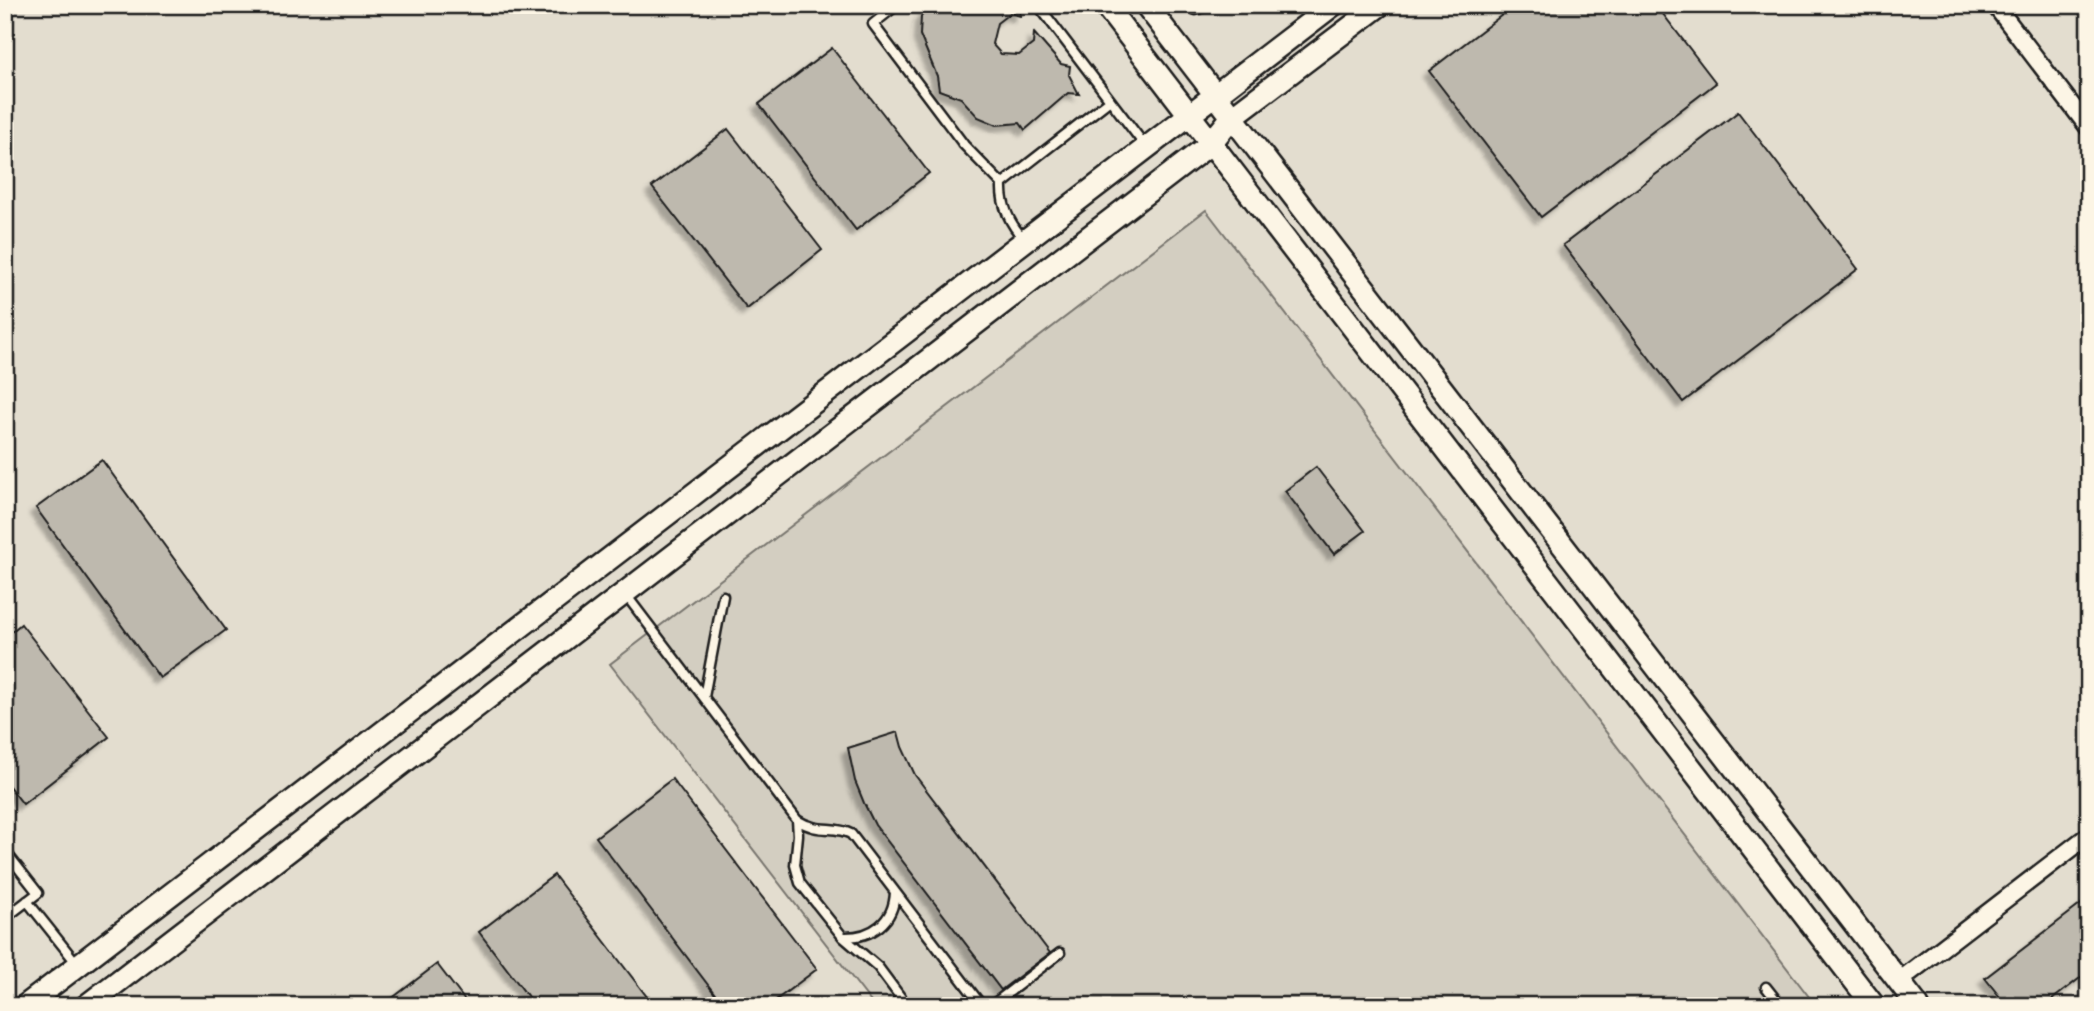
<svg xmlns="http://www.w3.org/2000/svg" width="2094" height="1011" viewBox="0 0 2094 1011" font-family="'Patrick Hand',sans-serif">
	<defs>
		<filter id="shadow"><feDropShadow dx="-6" dy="6" stdDeviation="2" flood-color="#0004"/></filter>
	</defs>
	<rect width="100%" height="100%" fill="#f3ecdd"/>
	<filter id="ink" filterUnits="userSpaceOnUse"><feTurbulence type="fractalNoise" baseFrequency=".0143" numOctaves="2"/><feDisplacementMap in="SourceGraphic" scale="14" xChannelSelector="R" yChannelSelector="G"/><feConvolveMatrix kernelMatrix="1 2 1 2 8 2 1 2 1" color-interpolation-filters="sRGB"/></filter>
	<g filter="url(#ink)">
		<path fill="#e3ddcf" d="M5,5H2089V1006H5Z"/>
		<path fill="#d3cec1" stroke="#78756e" stroke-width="2" d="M1206,210L1816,1006H874L610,664Z"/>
		<path fill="#beb9ae" stroke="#1c1c1c" stroke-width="2" filter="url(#shadow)" d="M928,5H1020V16L1010,13L997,23L992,44L1001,54L1019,55L1033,44L1034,33L1061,64L1070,66L1069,75L1079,94L1068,93L1025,130L1020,123L997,125L978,117L961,98L939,90L937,76L920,35L921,17Z
			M1515,5H1656L1716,83L1541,217L1429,71Z
			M832,48L929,173L856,230L759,104Z
			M1738,112L1858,269L1683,402L1563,245Z
			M728,129L822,250L747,309L652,187Z
			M102,460L226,630L160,678L36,508Z
			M1316,467L1365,531L1334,554L1285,491Z
			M21,624L109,737L23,804L5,781V637Z
			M898,732L902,747L915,775L1050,953L1001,990L875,825L864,803L855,781L848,748Z
			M672,779L817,969L768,1006H724L596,837Z
			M554,875L654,1006H535L479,932Z
			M2089,898V971L2044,1006H2007L1985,978Z
			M437,964L469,1006H382Z"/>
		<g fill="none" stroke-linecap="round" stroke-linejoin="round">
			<g stroke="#1c1c1c" stroke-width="13">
				<path id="lane" d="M897,5L873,24L964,145L1002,184C1001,205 1010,225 1025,240
					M1038,5L1146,147
					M1186,5L1196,10L1210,5
					M1158,16L1173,5
					M1002,184L1110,100
					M626,595L797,820C819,834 833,825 851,834L982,1006
					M704,697L723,596
					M797,820L798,835L795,865L800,883L843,937L878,967L907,1006
					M5,851L38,893L5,918
					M27,901L78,965
					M843,937C872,938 894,922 895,892
					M1766,987L1781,1006
					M991,1006L1060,953"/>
			</g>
			<g stroke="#1c1c1c" stroke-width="21">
				<path id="street" d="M1995,5L2089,128
					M1899,981L2089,835"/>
			</g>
			<g stroke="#1c1c1c" stroke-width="26">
				<path id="secondary" d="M1105,5L1874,1006
					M1146,5L1918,1006
					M25,1006L1333,5
					M86,1006L1210,144L1232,117L1380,5"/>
			</g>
			<use href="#lane" stroke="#fcf5e5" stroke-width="8"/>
			<use href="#street" stroke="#fcf5e5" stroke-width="16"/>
			<use href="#secondary" stroke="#fcf5e5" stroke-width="21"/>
		</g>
	</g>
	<rect width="2094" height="1011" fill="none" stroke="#fcf5e5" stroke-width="28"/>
	<rect x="14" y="14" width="2066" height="983" fill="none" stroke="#1c1c1c" stroke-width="2.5" filter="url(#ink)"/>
</svg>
